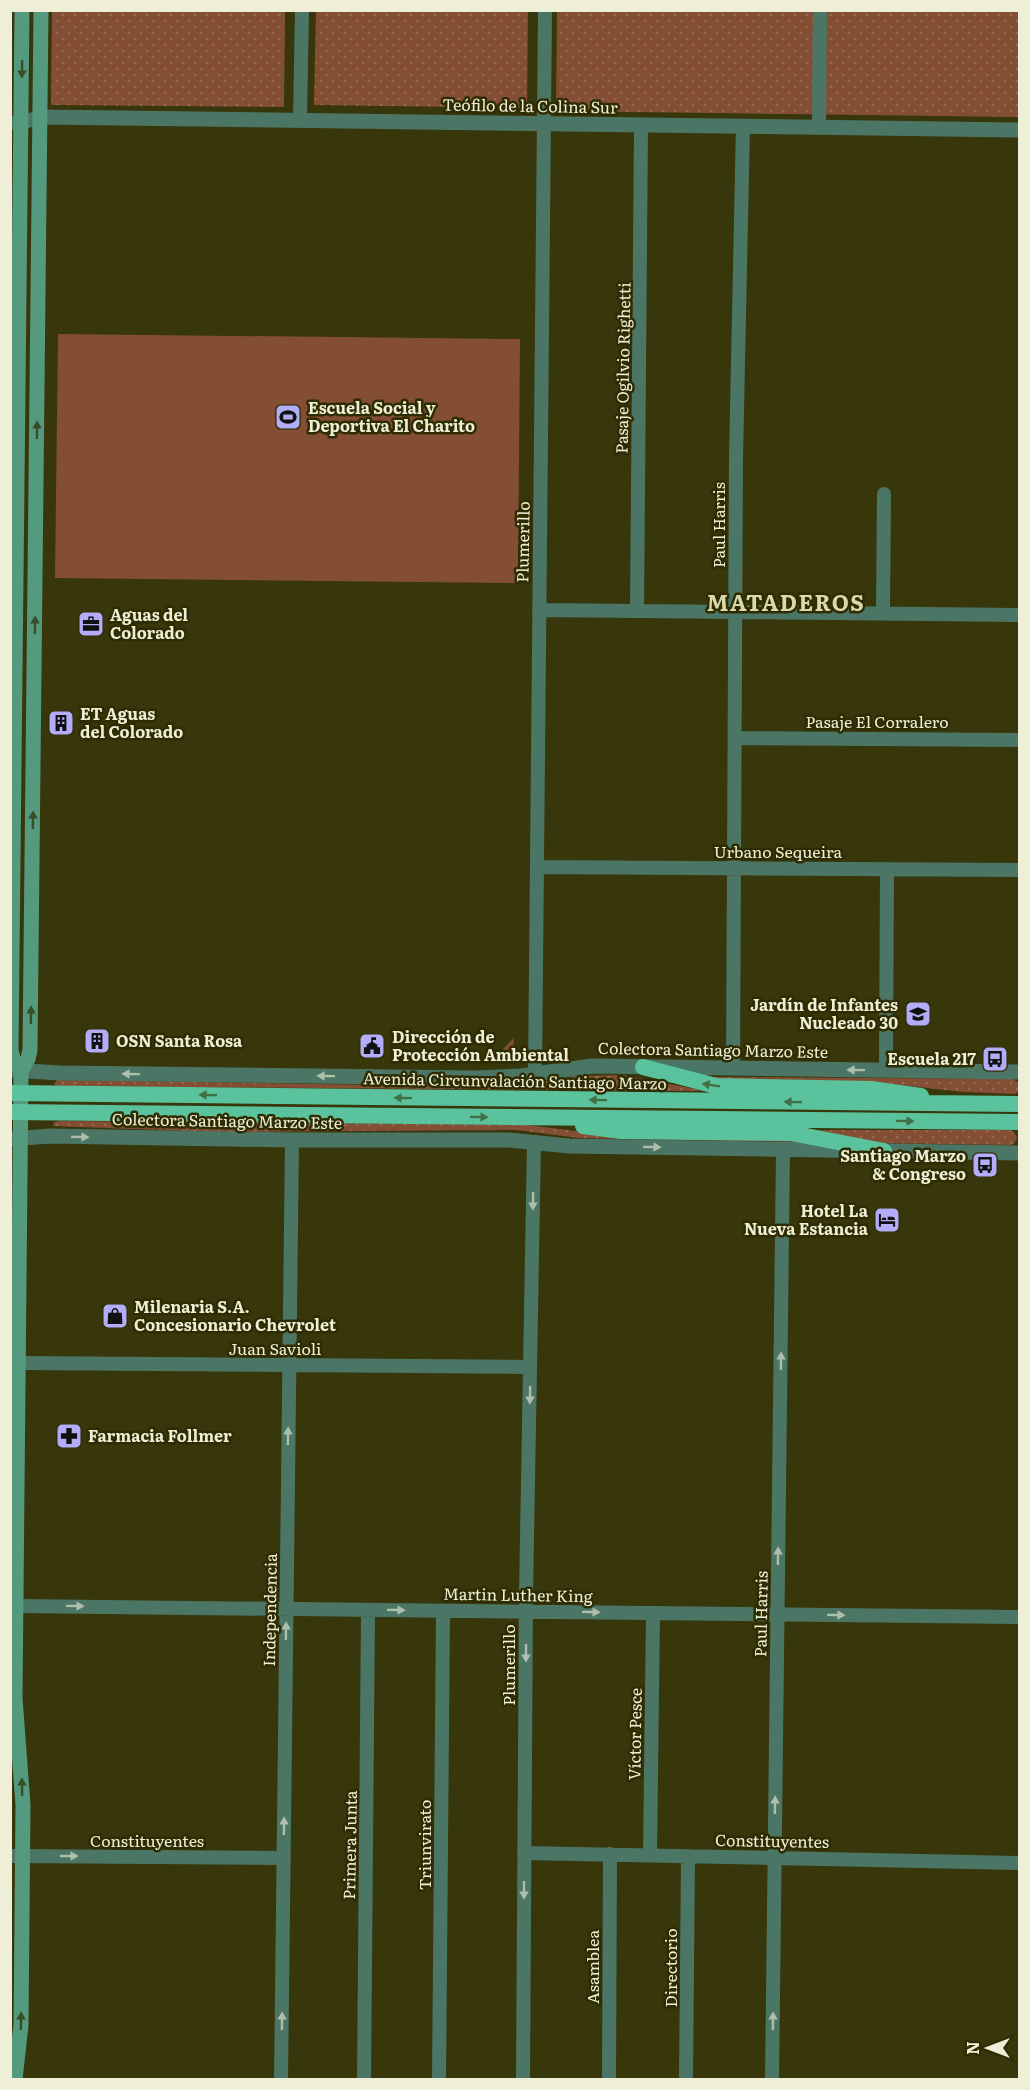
<svg xmlns="http://www.w3.org/2000/svg" width="1030" height="2090" viewBox="0 0 1030 2090" font-family="Literata,serif">
	<defs>
		<pattern id="grass-dots" width="8" height="8" patternUnits="userSpaceOnUse" patternTransform="scale(1.5)"><rect width="8" height="8" fill="#834e34"/><path d="M2 2h.1M6 6h.1" fill="none" stroke="#956851" stroke-width="1.8" stroke-linecap="round"/></pattern>
	</defs>
	<rect width="100%" height="100%" fill="#38360b"/>
	<path fill="url(#grass-dots)" d="M52,11H285L284,107L51,105Z
		M316,11H528L527,108L314,105Z
		M557,11H1019V117L556,111Z
		M623,1075L700,1090L698,1091L57,1086L54,1084L57,1080L505,1087L576,1076Z
		M709,1077L1013,1079L1019,1083L1020,1090L1015,1094L963,1092L882,1083L709,1080Z
		M60,1121L528,1125L599,1134L798,1139V1142L579,1138L517,1130L215,1132L53,1126L54,1122Z
		M819,1130H1010L1014,1132L1017,1138L1014,1144L1010,1145L875,1143Z"/>
	<path fill="#834e34" d="M58,334L520,339L518,583L55,578Z
		M514,1038L513,1051L502,1061H499V1050H502Z"/>
	<g fill="none" stroke-linecap="round" stroke-linejoin="round">
		<path stroke="#4b7665" stroke-width="14" d="M300,120L302,10
			M10,123H21L40,117
			M819,128L820,10
			M539,610L1020,615
			M637,611L641,125
			M883,613L884,494
			M735,738L1020,740
			M537,867L1020,870
			M733,1068L736,457L743,126
			M886,1070L887,869
			M535,1074L545,10
			M19,1363L530,1367
			M16,1606L1020,1617
			M524,1853L1020,1863
			M650,1855L653,1613
			M10,1856L284,1858
			M281,2080L292,1140
			M364,2080L368,1610
			M439,2080L443,1611
			M523,2080L526,1595L534,1142
			M609,2080L610,1854
			M686,2080L688,1856
			M772,2080L783,1150"/>
		<path stroke="#4b7665" stroke-width="15" d="M40,117L1020,130
			M10,1070L61,1073L477,1078L521,1076L592,1066L1020,1072
			M10,1139L50,1136L292,1140H509L569,1146L1020,1153"/>
		<path stroke="#549a7f" stroke-width="15" d="M21,1071L13,1059L11,1050L22,10
			M15,2080L21,2025L23,1805L15,1698L21,1071L28,1059L30,1050L41,10"/>
		<path stroke="#5ac29c" stroke-width="16" d="M643,1067L716,1086L871,1089L921,1096
			M10,1093L1020,1104
			M10,1112L1020,1122
			M583,1126L621,1131L791,1133L884,1151"/>
	</g>
	<defs><path id="oneway-solid" d="M-6-.8H1V-3.2L6.5 0L1 3.2V.8H-6Z" transform="scale(1.5)"/></defs>
	<g fill="#394d26">
		<use href="#oneway-solid" transform="translate(22 69) rotate(91)"/>
		<use href="#oneway-solid" transform="translate(37 430) rotate(-89)"/>
		<use href="#oneway-solid" transform="translate(35 625) rotate(-89)"/>
		<use href="#oneway-solid" transform="translate(33 820) rotate(-89)"/>
		<use href="#oneway-solid" transform="translate(31 1015) rotate(-89)"/>
		<use href="#oneway-solid" transform="translate(22 1787) rotate(-91)"/>
		<use href="#oneway-solid" transform="translate(21 2021) rotate(-89)"/>
	</g>
	<g fill="#adbfaa">
		<use href="#oneway-solid" transform="translate(856 1070) rotate(-179)"/>
		<use href="#oneway-solid" transform="translate(131 1074) rotate(-179)"/>
		<use href="#oneway-solid" transform="translate(326 1076) rotate(-179)"/>
		<use href="#oneway-solid" transform="translate(80 1137) rotate(1)"/>
		<use href="#oneway-solid" transform="translate(652 1147) rotate(1)"/>
		<use href="#oneway-solid" transform="translate(533 1201) rotate(91)"/>
		<use href="#oneway-solid" transform="translate(781 1361) rotate(-89)"/>
		<use href="#oneway-solid" transform="translate(530 1395) rotate(91)"/>
		<use href="#oneway-solid" transform="translate(288 1436) rotate(-89)"/>
		<use href="#oneway-solid" transform="translate(778 1556) rotate(-89)"/>
		<use href="#oneway-solid" transform="translate(75 1606) rotate(1)"/>
		<use href="#oneway-solid" transform="translate(396 1610) rotate(1)"/>
		<use href="#oneway-solid" transform="translate(591 1612) rotate(1)"/>
		<use href="#oneway-solid" transform="translate(836 1615) rotate(1)"/>
		<use href="#oneway-solid" transform="translate(286 1631) rotate(-89)"/>
		<use href="#oneway-solid" transform="translate(526 1653) rotate(90)"/>
		<use href="#oneway-solid" transform="translate(775 1805) rotate(-89)"/>
		<use href="#oneway-solid" transform="translate(284 1826) rotate(-89)"/>
		<use href="#oneway-solid" transform="translate(69 1856)"/>
		<use href="#oneway-solid" transform="translate(524 1890) rotate(90)"/>
		<use href="#oneway-solid" transform="translate(282 2021) rotate(-89)"/>
		<use href="#oneway-solid" transform="translate(773 2021) rotate(-89)"/>
	</g>
	<g fill="#427046">
		<use href="#oneway-solid" transform="translate(711 1085) rotate(-171)"/>
		<use href="#oneway-solid" transform="translate(208 1095) rotate(-179)"/>
		<use href="#oneway-solid" transform="translate(403 1098) rotate(-179)"/>
		<use href="#oneway-solid" transform="translate(598 1100) rotate(-179)"/>
		<use href="#oneway-solid" transform="translate(793 1102) rotate(-179)"/>
		<use href="#oneway-solid" transform="translate(479 1117) rotate(1)"/>
		<use href="#oneway-solid" transform="translate(905 1121) rotate(1)"/>
	</g>
	<defs>
		<g id="stadium-square" transform="scale(1.35)"><rect x="-9" y="-9" width="18" height="18" rx="4" fill="#b3adf9" stroke="#2e2c00"/><path d="M0-5a6.5 5 0 1 0 0 10a6.5 5 0 1 0 0-10ZM-3.5-1.8h7v3.6h-7Z" fill="#111"/></g>
		<g id="office-square" transform="scale(1.35)"><rect x="-9" y="-9" width="18" height="18" rx="4" fill="#b3adf9" stroke="#2e2c00"/><path d="M-6-3h4V-5.5h4V-3h4V5H-6ZM-1-4.5V-3h2v-1.5ZM-6 0V1H6V0Z" fill="#111"/></g>
		<g id="building-square" transform="scale(1.35)"><rect x="-9" y="-9" width="18" height="18" rx="4" fill="#b3adf9" stroke="#2e2c00"/><path d="M-4-6H4V6H1V3H-1V6H-4ZM-2.5-4.3h1.7v1.8h-1.7ZM.8-4.3h1.7v1.8H.8ZM-2.5-1h1.7V.8h-1.7ZM.8-1h1.7V.8H.8Z" fill="#111"/></g>
		<g id="school-square" transform="scale(1.35)"><rect x="-9" y="-9" width="18" height="18" rx="4" fill="#b3adf9" stroke="#2e2c00"/><path d="M0-5L7-2L0 1L-7-2ZM-4 1L0 2.5L4 1V4Q0 6-4 4Z" fill="#111"/></g>
		<g id="civic-square" transform="scale(1.35)"><rect x="-9" y="-9" width="18" height="18" rx="4" fill="#b3adf9" stroke="#2e2c00"/><path d="M-.6-6.5H3V-4.5H.6V-3L4-1V1h2V6H-6V1h2V-1L-.6-3ZM-1.2 2.5V6h2.4V2.5Z" fill="#111"/></g>
		<g id="bus-square" transform="scale(1.35)"><rect x="-9" y="-9" width="18" height="18" rx="4" fill="#b3adf9" stroke="#2e2c00"/><path d="M-5-6H5V4H4V6H2V4H-2V6H-4V4H-5ZM-3.5-4V0h7V-4ZM-3.5 1.2v1.5H-2V1.2ZM2 1.2v1.5H3.5V1.2Z" fill="#111"/></g>
		<g id="hotel-square" transform="scale(1.35)"><rect x="-9" y="-9" width="18" height="18" rx="4" fill="#b3adf9" stroke="#2e2c00"/><path d="M-6-4.5h1.5V1H6V5H4.5V3h-9V5H-6ZM-4 0a1.8 1.8 0 1 1 3.6 0ZM.5 0V-2.5h3Q6-2.5 6 0Z" fill="#111"/></g>
		<g id="shop-square" transform="scale(1.35)"><rect x="-9" y="-9" width="18" height="18" rx="4" fill="#b3adf9" stroke="#2e2c00"/><path d="M-5-2.5h2.3a2.7 3.5 0 0 1 5.4 0H5L5.5 6h-11ZM-1.5-2.5h3a1.5 2.3 0 0 0-3 0Z" fill="#111"/></g>
		<g id="pharmacy-square" transform="scale(1.35)"><rect x="-9" y="-9" width="18" height="18" rx="4" fill="#b3adf9" stroke="#2e2c00"/><path d="M-2-6h4v4h4v4h-4v4h-4v-4h-4v-4h4Z" fill="#111"/></g>
	</defs>
	<g fill-rule="evenodd">
		<use href="#stadium-square" x="288" y="417"/>
		<use href="#office-square" x="91" y="624"/>
		<use href="#building-square" x="61" y="723"/>
		<use href="#school-square" x="918" y="1014"/>
		<use href="#building-square" x="97" y="1041"/>
		<use href="#civic-square" x="372" y="1046"/>
		<use href="#bus-square" x="995" y="1059"/>
		<use href="#bus-square" x="985" y="1165"/>
		<use href="#hotel-square" x="887" y="1220"/>
		<use href="#shop-square" x="115" y="1316"/>
		<use href="#pharmacy-square" x="69" y="1436"/>
	</g>
	<g text-anchor="middle" stroke-width="5" stroke-linejoin="round" paint-order="stroke">
		<g font-size="16" fill="#efefd8" stroke="#2e2c00">
			<text transform="translate(530 106) rotate(1)" y="6">Teófilo de la Colina Sur</text>
			<text transform="translate(623 368) rotate(-89)" y="6">Pasaje Ogilvio Righetti</text>
			<text transform="translate(719 525) rotate(-90)" y="6">Paul Harris</text>
			<text transform="translate(523 542) rotate(-89)" y="6">Plumerillo</text>
			<text x="877" y="728">Pasaje El Corralero</text>
			<text x="778" y="858">Urbano Sequeira</text>
			<text transform="translate(713 1050) rotate(1)" y="6">Colectora Santiago Marzo Este</text>
			<text transform="translate(515 1081) rotate(1)" y="6">Avenida Circunvalación Santiago Marzo</text>
			<text transform="translate(227 1121) rotate(1)" y="6">Colectora Santiago Marzo Este</text>
			<text x="275" y="1355">Juan Savioli</text>
			<text transform="translate(518 1595) rotate(1)" y="6">Martin Luther King</text>
			<text transform="translate(270 1610) rotate(-89)" y="6">Independencia</text>
			<text transform="translate(761 1614) rotate(-89)" y="6">Paul Harris</text>
			<text transform="translate(509 1665) rotate(-90)" y="6">Plumerillo</text>
			<text transform="translate(635 1734) rotate(-89)" y="6">Víctor Pesce</text>
			<text x="147" y="1847">Constituyentes</text>
			<text transform="translate(772 1841) rotate(1)" y="6">Constituyentes</text>
			<text transform="translate(350 1845) rotate(-89)" y="6">Primera Junta</text>
			<text transform="translate(425 1845) rotate(-90)" y="6">Triunvirato</text>
			<text transform="translate(593 1967) rotate(-90)" y="6">Asamblea</text>
			<text transform="translate(671 1968) rotate(-90)" y="6">Directorio</text>
		</g>
		<g font-size="16" font-weight="bold" fill="#efefd8" stroke="#2e2c00" text-anchor="start">
			<text x="308" y="414">Escuela Social y<tspan x="308" dy="18">Deportiva El Charito</tspan></text>
			<text x="110" y="621">Aguas del<tspan x="110" dy="18">Colorado</tspan></text>
			<text x="80" y="720">ET Aguas<tspan x="80" dy="18">del Colorado</tspan></text>
			<text x="898" y="1011" text-anchor="end">Jardín de Infantes<tspan x="898" dy="18">Nucleado 30</tspan></text>
			<text x="392" y="1043">Dirección de<tspan x="392" dy="18">Protección Ambiental</tspan></text>
			<text x="116" y="1047">OSN Santa Rosa</text>
			<text x="976" y="1065" text-anchor="end">Escuela 217</text>
			<text x="966" y="1162" text-anchor="end">Santiago Marzo<tspan x="966" dy="18">&amp; Congreso</tspan></text>
			<text x="868" y="1217" text-anchor="end">Hotel La<tspan x="868" dy="18">Nueva Estancia</tspan></text>
			<text x="134" y="1313">Milenaria S.A.<tspan x="134" dy="18">Concesionario Chevrolet</tspan></text>
			<text x="88" y="1442">Farmacia Follmer</text>
		</g>
		<g font-size="22" font-weight="bold" letter-spacing="1.5" fill="#dad9ab" stroke="#2e2c00">
			<text x="786" y="611">MATADEROS</text>
		</g>
	</g>
	<rect width="1030" height="2090" fill="none" stroke="#efefd8" stroke-width="24"/>
	<g transform="translate(988 2048) rotate(270)" stroke="#2e2c00" stroke-width="4.5" paint-order="stroke">
	<path d="M0-4.5L10 22L0 15L-10 22Z" fill="#efefd8"/>
	<text y="-9" font-size="16" font-weight="bold" text-anchor="middle" fill="#efefd8">N</text>
	</g>
</svg>
